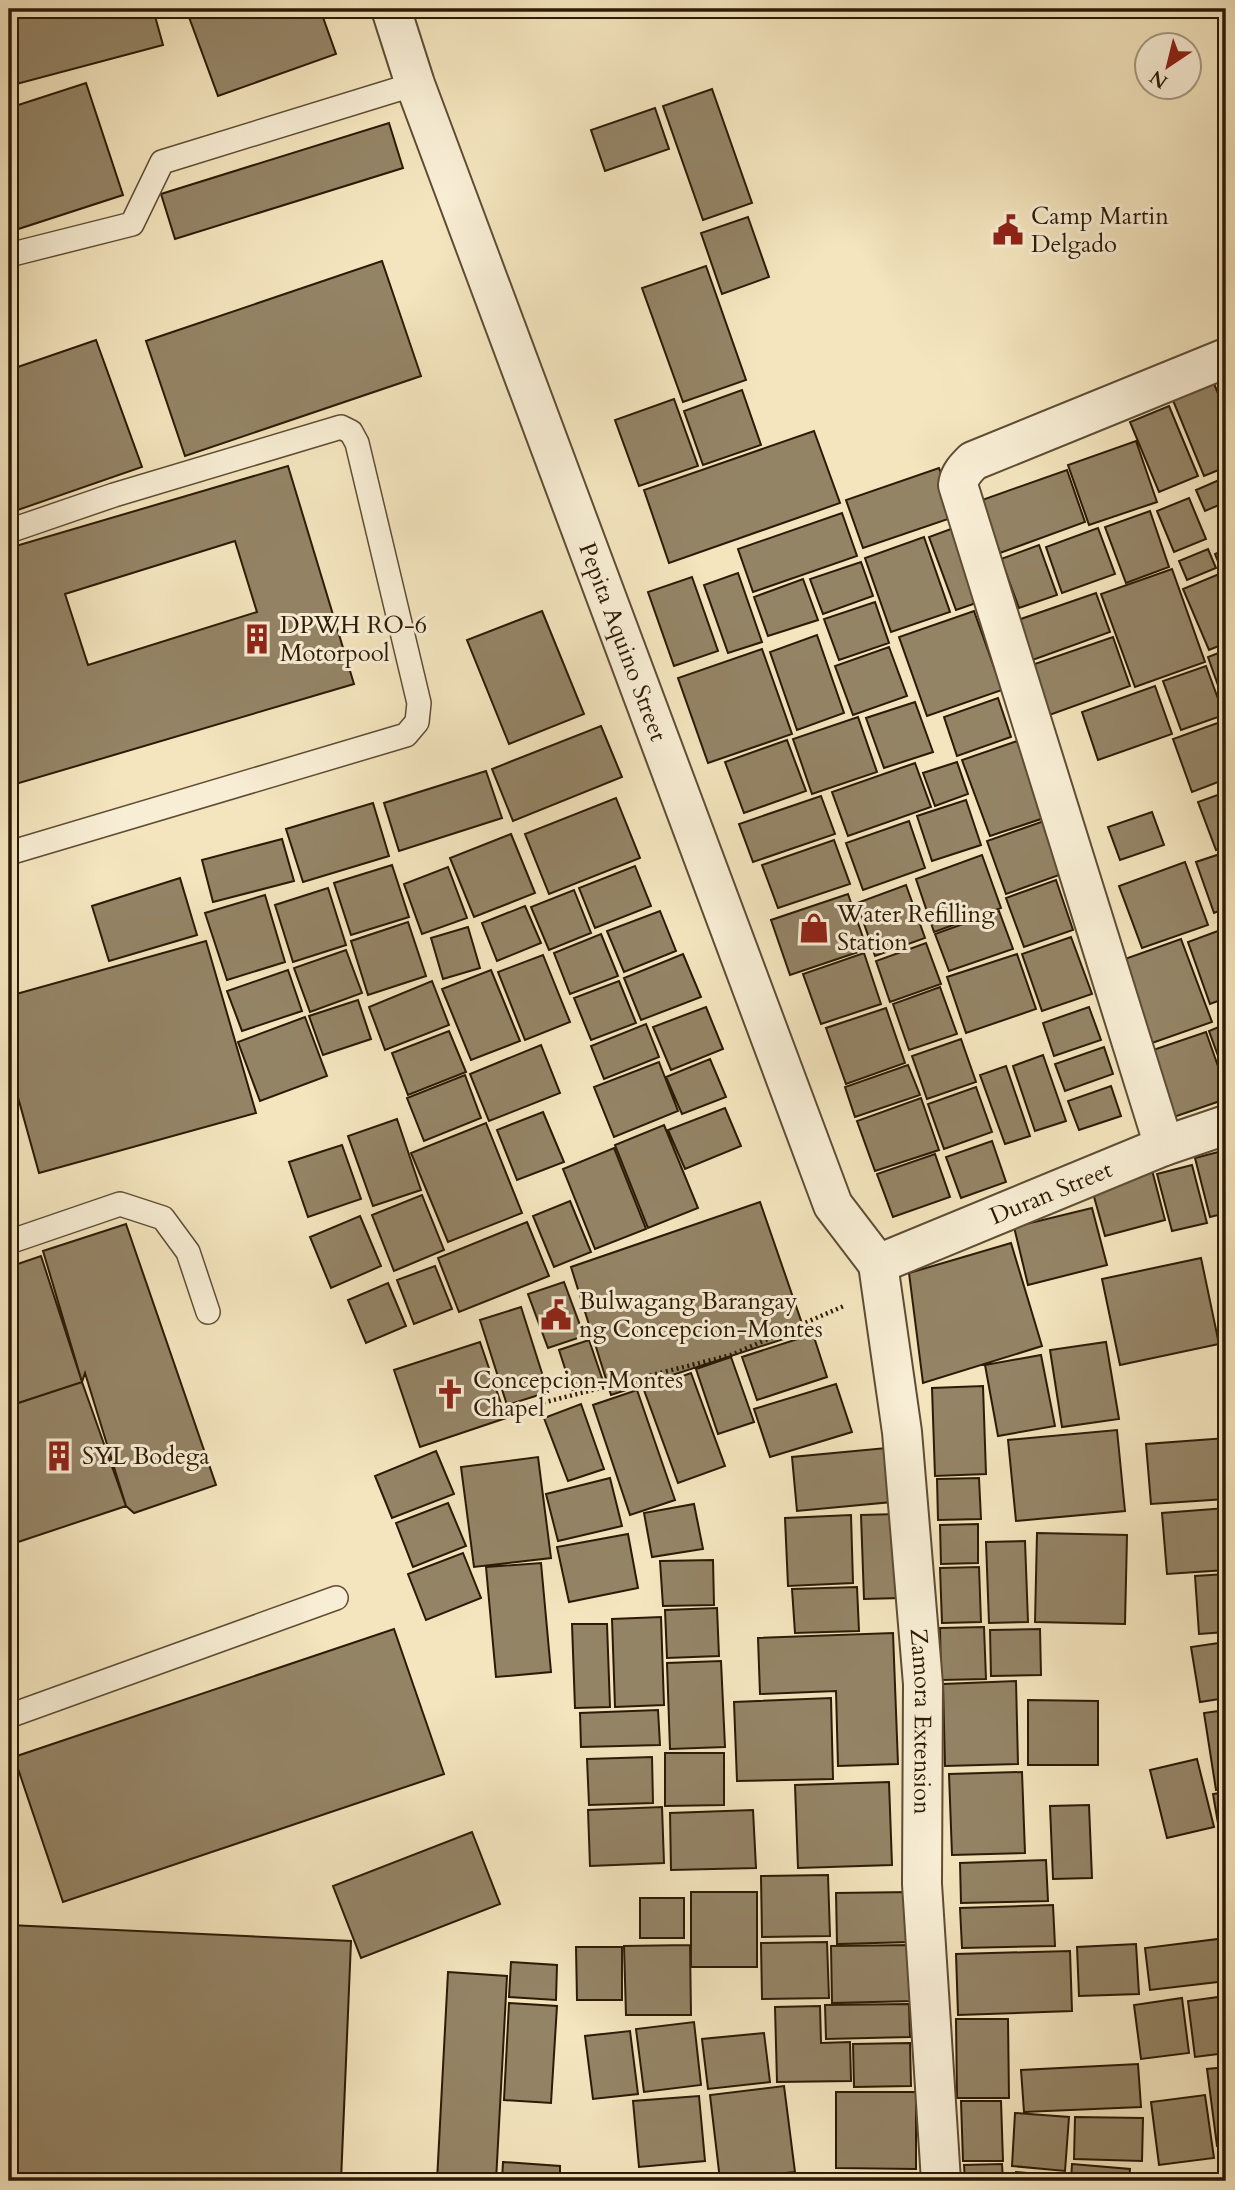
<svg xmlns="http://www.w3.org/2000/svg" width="1235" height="2190" viewBox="0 0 1235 2190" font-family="Cardo,serif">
	<rect width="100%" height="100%" fill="#f4e5be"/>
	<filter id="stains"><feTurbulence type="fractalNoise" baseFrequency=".00286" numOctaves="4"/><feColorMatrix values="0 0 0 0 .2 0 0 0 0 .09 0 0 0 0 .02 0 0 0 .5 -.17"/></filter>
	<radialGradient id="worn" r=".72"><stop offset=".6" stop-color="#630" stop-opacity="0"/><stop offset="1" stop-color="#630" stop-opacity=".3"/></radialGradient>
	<path fill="#948466" stroke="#2c1a06" stroke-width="2" fill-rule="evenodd" d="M33,9H153L163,45L9,86V15Z
		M186,9H320L336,54L218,96Z
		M86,83L123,195L9,232V108Z
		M712,89L752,203L703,220L663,106Z
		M655,108L669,149L605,171L591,130Z
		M389,123L403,168L175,239L161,194Z
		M748,217L769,277L722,294L701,233Z
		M382,261L421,376L185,456L146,341Z
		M706,266L746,380L683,402L642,288Z
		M96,340L142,467L9,513V370Z
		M1213,381L1226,413V467L1204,476L1172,398Z
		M742,390L761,445L703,465L684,411Z
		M674,399L698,466L639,486L615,420Z
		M1169,406L1198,476L1159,492L1130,422Z
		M814,431L840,503L669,563L644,490Z
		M1136,441L1157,502L1089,525L1068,465Z
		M288,466L354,684L9,786V548ZM235,541L257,612L88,665L65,594Z
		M939,468L957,516L863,548L846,500Z
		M1067,470L1085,522L1000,553L982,500Z
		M1226,477V502L1205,511L1196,490Z
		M1189,498L1206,539L1174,552L1157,511Z
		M1150,511L1169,567L1126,583L1105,527Z
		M842,513L857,556L753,592L738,549Z
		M959,526L985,600L956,610L929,537Z
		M1098,528L1115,574L1062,593L1046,547Z
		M924,537L950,612L891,632L865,558Z
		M1039,545L1057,595L1019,608L1001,559Z
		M1208,549L1216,568L1187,580L1179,561Z
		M1226,549V582L1215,554Z
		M861,562L873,596L823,614L810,579Z
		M1172,569L1205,662L1135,687L1101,594Z
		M738,573L762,642L728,653L704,585Z
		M1219,574L1226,591V643L1209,650L1183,589Z
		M692,577L718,651L674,666L648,592Z
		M803,579L818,620L768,636L754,597Z
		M1096,593L1110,632L1027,662L1012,622Z
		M875,602L889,643L839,660L824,619Z
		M542,611L584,714L509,744L467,640Z
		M974,611L1002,690L927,716L899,637Z
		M817,635L844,713L797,730L770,652Z
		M1113,637L1130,686L1041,718L1023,668Z
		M889,647L907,696L853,715L835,666Z
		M762,649L792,734L708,763L678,678Z
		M1226,650V708L1208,657Z
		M1206,666L1224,715L1181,730L1163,681Z
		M1155,686L1172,734L1098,760L1082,712Z
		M998,698L1011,737L957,756L944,717Z
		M915,702L933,752L884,768L866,718Z
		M858,717L877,772L812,794L793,739Z
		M1223,721L1226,729V779L1192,792L1173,739Z
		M601,726L622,777L513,821L492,769Z
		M787,740L806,791L744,813L725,762Z
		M1017,741L1044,818L990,836L962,760Z
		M957,762L968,794L935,806L923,773Z
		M915,763L931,807L848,836L832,792Z
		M486,771L502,818L399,851L384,803Z
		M1226,792V847L1216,850L1198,802Z
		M821,796L835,834L753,862L739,824Z
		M616,798L640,858L549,894L525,834Z
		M966,800L981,845L932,861L917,816Z
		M373,803L389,856L303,882L286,829Z
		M1152,812L1164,845L1120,860L1108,827Z
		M909,821L925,868L863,890L846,843Z
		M1044,821L1062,874L1006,894L987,841Z
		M511,834L535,893L474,917L450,858Z
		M282,839L294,881L213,902L202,860Z
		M834,840L850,884L778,908L762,865Z
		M1226,852V908L1214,913L1196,862Z
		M982,855L1001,908L934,932L916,879Z
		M1185,862L1208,925L1142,948L1119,886Z
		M392,865L409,917L351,935L334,883Z
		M635,866L651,906L595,928L579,888Z
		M448,867L467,918L422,934L404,884Z
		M180,878L197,935L109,961L92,906Z
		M1056,880L1073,930L1024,947L1006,898Z
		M906,885L925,938L875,956L857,903Z
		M328,888L346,945L293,962L275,905Z
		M574,890L591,933L549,950L531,907Z
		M848,894L867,949L790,975L771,920Z
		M265,895L285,962L227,980L205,913Z
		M525,906L541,943L497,961L482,923Z
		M660,911L676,951L624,972L607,931Z
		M999,911L1013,949L949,971L935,934Z
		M408,922L426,976L368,995L351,941Z
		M468,927L480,968L443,979L431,938Z
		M1226,928V998L1210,1004L1188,942Z
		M601,934L618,976L570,994L554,953Z
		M1071,937L1092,994L1042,1011L1022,954Z
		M1181,939L1212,1022L1152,1043L1122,960Z
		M206,941L256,1113L39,1173L9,1065V996Z
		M926,943L941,984L890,1002L876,961Z
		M346,950L362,993L310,1012L294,968Z
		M864,953L881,1004L821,1024L803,974Z
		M683,954L701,997L641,1020L624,978Z
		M1017,954L1036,1009L966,1033L947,977Z
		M543,955L570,1022L525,1040L498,972Z
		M288,970L302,1011L242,1031L227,991Z
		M491,970L520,1041L471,1060L442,989Z
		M432,981L449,1025L385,1050L369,1007Z
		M619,981L636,1023L591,1040L574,998Z
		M940,987L957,1034L909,1050L893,1004Z
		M358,1000L371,1039L323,1055L309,1016Z
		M706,1007L723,1049L671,1070L653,1027Z
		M1089,1007L1101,1040L1054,1056L1043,1023Z
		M886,1008L905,1063L846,1084L826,1028Z
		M305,1017L327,1076L260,1101L238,1042Z
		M646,1024L659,1057L604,1079L591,1046Z
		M1226,1024V1078L1209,1031Z
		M449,1031L466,1072L408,1095L392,1053Z
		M1206,1032L1226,1089V1099L1168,1119L1144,1053Z
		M961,1039L976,1082L927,1099L912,1056Z
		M541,1045L560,1093L489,1121L470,1074Z
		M1104,1047L1113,1074L1065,1091L1055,1064Z
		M1043,1055L1066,1121L1035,1131L1013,1066Z
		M710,1059L726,1097L682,1114L666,1077Z
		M659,1062L678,1111L614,1137L594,1087Z
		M908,1065L920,1095L855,1117L845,1087Z
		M1006,1066L1030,1136L1005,1144L980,1075Z
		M465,1075L481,1118L424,1141L407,1098Z
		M1111,1086L1121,1116L1079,1130L1068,1101Z
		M976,1087L992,1132L944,1149L928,1104Z
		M921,1098L939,1150L875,1171L857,1121Z
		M725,1108L741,1146L685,1169L668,1130Z
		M543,1112L564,1162L517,1180L497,1130Z
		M397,1119L421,1190L373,1206L348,1136Z
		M486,1123L522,1213L448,1242L411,1153Z
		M664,1125L698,1208L648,1228L615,1145Z
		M992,1141L1006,1182L961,1198L946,1157Z
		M342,1145L361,1199L308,1217L289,1162Z
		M614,1148L646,1229L595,1249L563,1169Z
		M1226,1150V1213L1210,1217L1195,1158Z
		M935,1154L950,1197L893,1217L877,1174Z
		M1192,1165L1207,1223L1172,1231L1157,1174Z
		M1152,1170L1165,1220L1105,1236L1091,1186Z
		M422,1195L444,1250L394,1271L372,1215Z
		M570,1201L591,1252L554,1267L533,1216Z
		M760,1202L805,1332L611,1395L571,1267Z
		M1092,1208L1107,1265L1028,1285L1014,1227Z
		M360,1216L381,1266L331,1288L310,1237Z
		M527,1222L549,1276L459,1312L438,1258Z
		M126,1224L216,1485L134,1513L126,1506L85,1373L82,1382L43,1251Z
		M1011,1243L1042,1346L923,1383L909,1273Z
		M41,1256L82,1382L9,1406V1267Z
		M1201,1258L1219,1344L1120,1365L1102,1279Z
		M435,1266L452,1309L414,1324L397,1280Z
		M564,1282L584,1336L548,1348L528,1294Z
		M388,1283L406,1326L366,1343L348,1300Z
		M521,1307L548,1392L507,1405L480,1320Z
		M813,1334L827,1377L757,1400L742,1357Z
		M589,1340L603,1381L572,1390L559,1350Z
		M480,1342L506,1418L420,1447L394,1370Z
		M1106,1342L1119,1419L1062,1427L1050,1350Z
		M1041,1355L1055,1426L998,1436L985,1365Z
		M731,1357L754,1422L718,1434L696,1369Z
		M691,1373L725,1466L678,1483L644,1390Z
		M82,1382L126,1506L9,1545V1406Z
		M836,1384L852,1432L770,1457L754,1409Z
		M983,1386L986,1474L935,1476L932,1388Z
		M637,1390L675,1500L630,1515L593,1405Z
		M581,1404L604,1469L568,1481L544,1418Z
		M1117,1430L1125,1511L1016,1521L1008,1440Z
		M1226,1438V1499L1151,1504L1146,1444Z
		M886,1448L892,1502L797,1511L792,1457Z
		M436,1451L454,1494L392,1518L375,1476Z
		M538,1457L551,1558L474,1567L461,1467Z
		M610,1478L622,1526L558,1541L546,1494Z
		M979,1478L981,1519L938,1520L937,1479Z
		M448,1503L466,1546L413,1567L396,1523Z
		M694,1504L703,1549L652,1557L644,1513Z
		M1226,1508V1570L1167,1574L1162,1513Z
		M898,1514L901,1598L864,1599L861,1515Z
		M851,1515L853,1583L788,1586L785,1518Z
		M978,1524V1563L941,1564L940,1525Z
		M1037,1533L1127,1535L1125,1624L1035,1622Z
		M628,1534L638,1588L569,1602L557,1547Z
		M1025,1541L1028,1622L989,1623L986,1542Z
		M463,1553L481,1598L426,1620L408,1574Z
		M713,1560L714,1605L663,1606L660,1561Z
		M541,1563L551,1672L496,1677L486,1567Z
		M979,1567L981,1622L942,1623L940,1568Z
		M1226,1574V1632L1199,1634L1195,1576Z
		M857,1587L859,1631L795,1633L792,1589Z
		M717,1608L719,1656L667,1658L665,1610Z
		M661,1617L664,1705L615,1707L612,1619Z
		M572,1624H607L610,1707L575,1708Z
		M984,1627L986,1679L941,1680L940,1628Z
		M394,1629L444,1774L63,1902L14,1757Z
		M1040,1629L1041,1675L991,1676L990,1630Z
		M893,1633L898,1764L838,1766L836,1691L760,1694L758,1638Z
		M1226,1642V1698L1200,1702L1191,1647Z
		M721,1661L725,1747L670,1749L667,1663Z
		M1016,1681L1018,1764L945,1766L943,1684Z
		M831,1698L833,1779L737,1781L734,1702Z
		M1028,1700L1098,1701V1765H1028Z
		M658,1710L660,1745L581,1747L580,1713Z
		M1226,1710V1789L1216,1790L1204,1713Z
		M665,1753H724V1805L665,1806Z
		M652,1757L653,1803L589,1805L587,1759Z
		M1197,1759L1214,1827L1167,1838L1150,1770Z
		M1022,1772L1025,1853L952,1855L949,1774Z
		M889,1782L892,1865L798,1868L795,1785Z
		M1226,1792V1828L1219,1829L1213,1794Z
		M1089,1805L1092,1878L1053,1879L1050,1806Z
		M662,1807L664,1863L590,1866L588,1810Z
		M753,1810L756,1868L671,1870L670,1813Z
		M472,1832L500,1904L361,1958L333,1886Z
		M1046,1860L1048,1901L961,1903L960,1863Z
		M828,1875L830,1936L762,1937L761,1876Z
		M691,1892H757V1967H691Z
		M911,1892L912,1942L837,1944L836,1893Z
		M640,1898H684V1938H640Z
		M1053,1905L1055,1946L962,1948L960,1908Z
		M9,1925L351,1941L341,2181H96L9,2177Z
		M1226,1938V1981L1150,1990L1145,1948Z
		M827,1942L829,1998L762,1999L761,1943Z
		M1136,1944L1139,1994L1079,1996L1077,1947Z
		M690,1945L691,2015H626L624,1946Z
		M914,1945L915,2001L832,2003L831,1946Z
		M576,1947H622V2000H577Z
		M1070,1951L1072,2011L958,2015L956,1954Z
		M511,1962L557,1965L556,2000L509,1997Z
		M448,1972L507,1976L496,2181H437Z
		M1226,1996V2053L1195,2057L1188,2001Z
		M1182,1998L1189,2053L1141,2059L1134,2005Z
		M509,2003L557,2006L551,2103L504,2100Z
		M909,2004L910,2037L826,2039L825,2005Z
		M820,2006L821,2043L850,2042L851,2081L777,2082L775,2007Z
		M956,2019H1008L1009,2098H957Z
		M694,2022L701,2085L644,2092L636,2029Z
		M630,2031L638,2094L593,2099L585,2036Z
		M764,2033L770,2082L708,2089L702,2039Z
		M910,2043L911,2086L854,2087L853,2044Z
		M1138,2064L1141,2107L1024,2112L1021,2070Z
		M1226,2067V2145L1217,2146L1207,2069Z
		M784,2086L795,2172L720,2180L710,2095Z
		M836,2092H916V2169L836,2168Z
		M1205,2095L1214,2158L1159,2165L1151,2102Z
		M699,2096L705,2161L639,2167L633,2101Z
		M961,2101H1001L1003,2161H963Z
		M1015,2113L1069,2117L1065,2171L1012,2166Z
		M1075,2117L1143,2118L1142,2161L1074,2159Z
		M503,2162L560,2166V2181H502Z
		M1002,2164L1003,2181H965L964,2165Z
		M1072,2164L1130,2169L1129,2181H1071Z
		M1016,2172L1061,2176V2181H1015Z
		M650,2173H709V2181H650Z
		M810,2173H916V2181H810Z
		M593,2178H645V2181H593Z"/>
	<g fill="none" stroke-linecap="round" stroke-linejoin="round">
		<g stroke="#5e4d34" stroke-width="26">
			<path id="service" d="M9,255L132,224L162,162L415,84
				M9,531L114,495L341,427L351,432L357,443L419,703L417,722L406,735L9,853
				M9,1242L120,1204L163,1218L188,1252L208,1312
				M9,1716L336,1598"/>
		</g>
		<g stroke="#5e4d34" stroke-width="42">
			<g id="minor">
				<path id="s1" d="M391,9L415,84L833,1205L878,1264"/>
				<path d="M1164,1146L958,485C959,475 966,468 973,461L1226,358"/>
				<path id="s2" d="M878,1264L902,1432L923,1684L922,1884L941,2181"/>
				<path id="s3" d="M878,1264L1164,1146L1226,1125"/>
			</g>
		</g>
		<path stroke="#2c1a06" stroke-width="4.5" stroke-dasharray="2 3.5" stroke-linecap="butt" d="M522,1408L731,1355L844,1306"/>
		<use href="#service" stroke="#f8eed5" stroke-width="23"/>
		<use href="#minor" stroke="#f8eed5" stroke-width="38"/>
	</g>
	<defs>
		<g id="civic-bare" transform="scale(2.415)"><path d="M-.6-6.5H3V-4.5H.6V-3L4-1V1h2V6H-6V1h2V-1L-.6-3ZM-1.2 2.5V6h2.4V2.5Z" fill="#8f2418" stroke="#f8eed5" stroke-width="2.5" paint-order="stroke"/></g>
		<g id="building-bare" transform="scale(2.415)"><path d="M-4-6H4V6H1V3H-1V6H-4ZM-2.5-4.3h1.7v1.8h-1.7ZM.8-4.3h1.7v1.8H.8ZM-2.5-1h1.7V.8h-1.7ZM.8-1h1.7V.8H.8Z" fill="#8f2418" stroke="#f8eed5" stroke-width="2.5" paint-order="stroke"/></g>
		<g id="shop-bare" transform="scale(2.415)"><path d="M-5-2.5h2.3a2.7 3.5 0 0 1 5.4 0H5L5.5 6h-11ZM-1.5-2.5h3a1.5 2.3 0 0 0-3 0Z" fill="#8f2418" stroke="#f8eed5" stroke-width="2.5" paint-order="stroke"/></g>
		<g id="church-bare" transform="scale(2.415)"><path d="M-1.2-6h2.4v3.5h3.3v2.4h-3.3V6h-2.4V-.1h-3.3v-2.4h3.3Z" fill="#8f2418" stroke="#f8eed5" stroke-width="2.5" paint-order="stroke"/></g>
	</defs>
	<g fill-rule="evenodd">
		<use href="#civic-bare" x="1008" y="230"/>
		<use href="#building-bare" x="257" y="639"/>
		<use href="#shop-bare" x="814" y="928"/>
		<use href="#civic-bare" x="556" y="1315"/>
		<use href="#church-bare" x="450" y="1394"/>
		<use href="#building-bare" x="59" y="1456"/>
	</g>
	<g text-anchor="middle" stroke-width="6" stroke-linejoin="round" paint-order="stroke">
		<g font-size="24" fill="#2c1a06" stroke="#f8eed5" text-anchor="start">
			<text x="1031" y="224">Camp Martin<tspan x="1031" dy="28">Delgado</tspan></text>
			<text x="280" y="633">DPWH RO-6<tspan x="280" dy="28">Motorpool</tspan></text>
			<text x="837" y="922">Water Refilling<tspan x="837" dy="28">Station</tspan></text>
			<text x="579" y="1309">Bulwagang Barangay<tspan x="579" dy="28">ng Concepcion-Montes</tspan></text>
			<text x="473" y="1388">Concepcion-Montes<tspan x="473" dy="28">Chapel</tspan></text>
			<text x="82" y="1464">SYL Bodega</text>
		</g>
		<g font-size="24" fill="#2c1a06" stroke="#f8eed5">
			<text dy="8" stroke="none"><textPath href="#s1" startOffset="674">Pepita Aquino Street</textPath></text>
			<text dy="8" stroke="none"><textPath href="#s3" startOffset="187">Duran Street</textPath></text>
			<text dy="8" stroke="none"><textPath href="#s2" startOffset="460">Zamora Extension</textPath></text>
		</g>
	</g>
	<rect width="1235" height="2190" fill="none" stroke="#f4e5be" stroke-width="35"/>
	<rect x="10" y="10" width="1214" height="2169" fill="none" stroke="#2c1a06" stroke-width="3.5"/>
	<rect x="18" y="18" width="1200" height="2155" fill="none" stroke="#2c1a06" stroke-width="2"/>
	<g transform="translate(1168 66) rotate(215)"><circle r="33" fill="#f8eed5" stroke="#a69982" stroke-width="2"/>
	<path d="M0-5L12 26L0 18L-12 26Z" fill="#8f2418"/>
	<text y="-10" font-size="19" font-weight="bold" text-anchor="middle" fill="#2c1a06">N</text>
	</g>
	<rect width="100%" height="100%" filter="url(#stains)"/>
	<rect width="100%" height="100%" fill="url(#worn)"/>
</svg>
